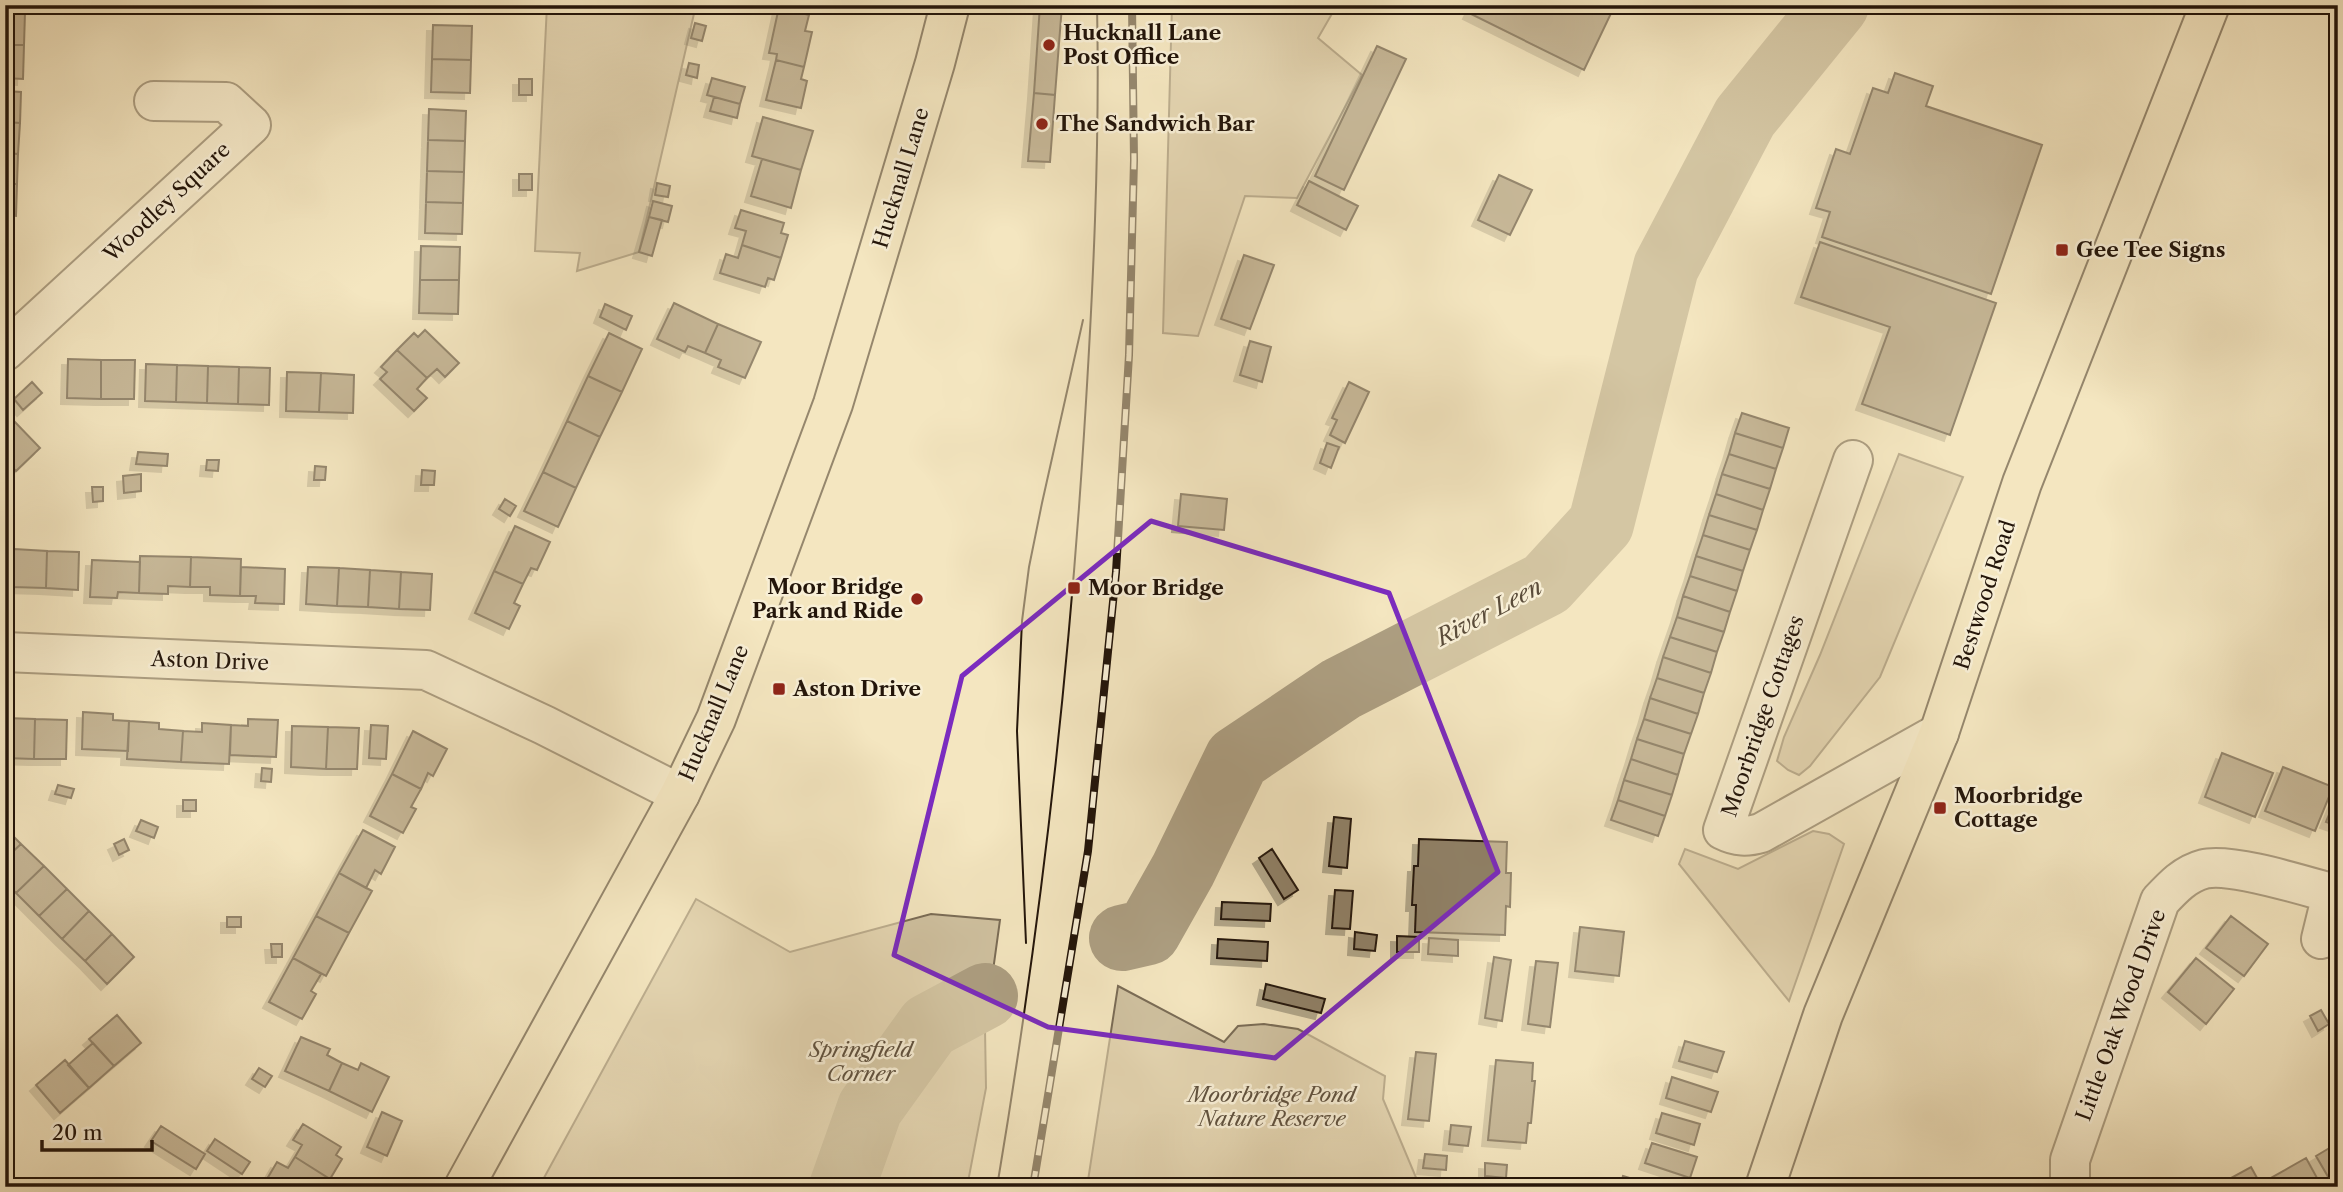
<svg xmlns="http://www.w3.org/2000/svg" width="2343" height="1192" viewBox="0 0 2343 1192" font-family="'Libre Caslon Text',serif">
	<defs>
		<filter id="shadow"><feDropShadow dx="-6" dy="6" stdDeviation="0" flood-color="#0004"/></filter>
	</defs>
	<rect width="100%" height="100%" fill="#f4e6c0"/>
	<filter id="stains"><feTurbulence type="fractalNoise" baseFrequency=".00286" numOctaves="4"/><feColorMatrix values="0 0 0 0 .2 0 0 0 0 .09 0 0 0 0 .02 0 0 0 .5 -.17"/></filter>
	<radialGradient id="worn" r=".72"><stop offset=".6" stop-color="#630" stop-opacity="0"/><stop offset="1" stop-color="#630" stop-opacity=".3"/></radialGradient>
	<path fill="#d0c2a1" stroke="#7a6c56" stroke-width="2" d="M547,5H696L639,252L577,271L580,253L535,251Z
		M1172,5H1337L1318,38L1362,75L1297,198L1245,196L1198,336L1163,333Z
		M1899,454L1963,477L1880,677L1810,766L1799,775L1788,770L1777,761L1784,737L1820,655Z
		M1813,831L1829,834L1844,844L1789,1001L1679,864L1685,849L1738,869Z
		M696,899L790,952L931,914L1000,920L985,1029L986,1088L967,1187H539Z
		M1118,986L1224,1042L1238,1026L1264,1024L1298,1029L1385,1076L1383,1099L1420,1187H1087Z"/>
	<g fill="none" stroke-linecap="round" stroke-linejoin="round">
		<path stroke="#ad9f82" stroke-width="66" d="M1122,938L1148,932L1183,870L1237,759L1341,689L1546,584L1601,524L1666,267L1745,117L1836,5
			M842,1187L870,1108L929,1026L985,996"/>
	</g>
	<path fill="#908269" stroke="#23150a" stroke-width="2" filter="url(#shadow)" d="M780,5H811L809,15L779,7Z
		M1040,5H1062L1055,95L1034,93Z
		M1473,5H1615L1584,70L1469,13Z
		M779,7L809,15L805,31L812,32L804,67L776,60L777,54L769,53Z
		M5,11L25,12L24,45H5Z
		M695,23L706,26L702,41L691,38Z
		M433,25L472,26L471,60L432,59Z
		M5,45H24L23,79L5,78Z
		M1377,46L1406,59L1344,190L1315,176Z
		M432,59L471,60L470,93L431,92Z
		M776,60L804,67L801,79L807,81L801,108L766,100Z
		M689,63L699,65L697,78L686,75Z
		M1895,73L1933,86L1926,106L2042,145L1991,294L1822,237L1830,212L1816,208L1836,149L1850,154L1873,88L1888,93Z
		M712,78L745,87L740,104L707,95Z
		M519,79H532V95H519Z
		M5,91L21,92L20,123L5,122Z
		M1034,93L1055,95L1050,162L1028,161Z
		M714,97L740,104L737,118L710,111Z
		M429,109L466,111L465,141L428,140Z
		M763,117L813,131L801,170L752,156Z
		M5,122L20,123L18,154L5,153Z
		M428,140L465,141L464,172L427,171Z
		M5,153L18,154L17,184H5Z
		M762,159L801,170L791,208L751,196Z
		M427,171L464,172L463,203L426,202Z
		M519,174H532V190H519Z
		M1499,175L1532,190L1510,235L1478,220Z
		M1309,181L1358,206L1346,230L1297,205Z
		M657,183L670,186L668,197L655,195Z
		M5,184H17L16,216L5,215Z
		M653,201L672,206L668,222L649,217Z
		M426,202L463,203L462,234L425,233Z
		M741,210L784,223L781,233L788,235L781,258L742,245L746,231L735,228Z
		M649,217L662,220L652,256L639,252Z
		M5,232H13L12,266L5,265Z
		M1820,242L1996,303L1950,435L1862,404L1890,327L1801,297Z
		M742,245L781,258L774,280L768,278L765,287L720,273L726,254L738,258Z
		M421,246L460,247L459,280H420Z
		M1244,255L1274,265L1250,329L1221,319Z
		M5,265L12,266L11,299H5Z
		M420,280H459L458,314L419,313Z
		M674,303L718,324L705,353L688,346L685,352L657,339Z
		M605,304L632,316L626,330L600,317Z
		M718,324L761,342L745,378L718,367L721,360L705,353Z
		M425,330L459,363L445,377L437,369L427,378L397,350L414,333L418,337Z
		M609,333L642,349L622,392L588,376Z
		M1250,341L1271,347L1262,382L1240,375Z
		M397,350L427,378L417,389L427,398L414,411L380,379L387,372L381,367Z
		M68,359L101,360V399L67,398Z
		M101,360H135L134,399H101Z
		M146,364L177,365L176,402L145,401Z
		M177,365L208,366L207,403L176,402Z
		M208,366L239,367L238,404L207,403Z
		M239,367L270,368L269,405L238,404Z
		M287,372L321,373L319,412L286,411Z
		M321,373L354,375L353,413L319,412Z
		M588,376L622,392L600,437L567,421Z
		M32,382L42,393L23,410L14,399Z
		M1349,382L1369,392L1345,443L1330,435L1337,420L1332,418Z
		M1742,413L1789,428L1783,448L1735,433Z
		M13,420L40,448L16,471L5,460V428Z
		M567,421L600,437L576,488L543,472Z
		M1735,433L1783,448L1776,469L1729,454Z
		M1327,443L1339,447L1331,468L1320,463Z
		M138,452L168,454L167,466L136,464Z
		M1729,454L1776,469L1770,489L1722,474Z
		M207,460H219L218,471L206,470Z
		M315,466L326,467L325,480H314Z
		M422,470L435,471L434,485H421Z
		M543,472L576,488L558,527L524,511Z
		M141,474V491L124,493L123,476Z
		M1722,474L1770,489L1763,510L1716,494Z
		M92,487H103V501L93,502Z
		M1181,494L1227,499L1224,530L1178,526Z
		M1716,494L1763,510L1757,530L1709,515Z
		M505,499L516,506L510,516L499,509Z
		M1709,515L1757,530L1750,550L1703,535Z
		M515,526L550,542L537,570L531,568L523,584L494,571Z
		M1703,535L1750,550L1743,571L1696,556Z
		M14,549L47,551L46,588L12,587Z
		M47,551L79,552L78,590L46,588Z
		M140,556L191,557L190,587L168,586V594L139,593Z
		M1696,556L1743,571L1737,591L1690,576Z
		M191,557L241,559L240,596L210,595V587H190Z
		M92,560L140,562L139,593L118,592L117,598L90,597Z
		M241,567L285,569L284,604L255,603L256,596H240Z
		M308,567L339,568L337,606L306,604Z
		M339,568L370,570L368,607L337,606Z
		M370,570L401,572L399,609L368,607Z
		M494,571L523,584L514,603L520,606L509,629L475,613Z
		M401,572L432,574L430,610L399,609Z
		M1690,576L1737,591L1730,612L1683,596Z
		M1683,596L1730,612L1724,632L1677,617Z
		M1677,617L1724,632L1717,652L1670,637Z
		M1670,637L1717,652L1711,673L1663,657Z
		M1663,657L1711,673L1704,693L1657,678Z
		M1657,678L1704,693L1698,714L1650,698Z
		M1650,698L1698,714L1691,734L1644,719Z
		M83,712L113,714V720L129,721L128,751L82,749Z
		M5,718L35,719L34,759L5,758Z
		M35,719L67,720L66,759H34Z
		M248,719L278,720L276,757L230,755L231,725L248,726Z
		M1644,719L1691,734L1684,754L1637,739Z
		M129,721L159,723V729L183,731L181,762L127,759Z
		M202,723L231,725L229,764L181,762L183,731L202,732Z
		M371,725L388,726L386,759L369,758Z
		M292,726L328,727L326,769L291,767Z
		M328,727L359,728L357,769H326Z
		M413,731L447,749L433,776L428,773L421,789L392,774Z
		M1637,739L1684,754L1678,775L1631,759Z
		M2222,753L2273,773L2255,817L2205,797Z
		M1631,759L1678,775L1672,795L1624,780Z
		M2283,767L2333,787L2315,831L2265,811Z
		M262,768L272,769L271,782L261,781Z
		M392,774L421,789L411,807L416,809L403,833L370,816Z
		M1624,780L1672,795L1665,816L1618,800Z
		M58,785L74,789L71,798L55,794Z
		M2338,793V826L2326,822Z
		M183,800H196V811H183Z
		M1618,800L1665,816L1658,836L1611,820Z
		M1334,817L1351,819L1347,868L1329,866Z
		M141,820L158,827L154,838L136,831Z
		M5,828L21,844L5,859Z
		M363,830L395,847L381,874L375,870L366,888L339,873Z
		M124,839L129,850L119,855L114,844Z
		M1419,839L1507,842L1506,873H1511L1510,907L1506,906L1505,935L1415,932L1416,905H1412L1414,866H1418Z
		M21,844L44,866L16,893L5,882V859Z
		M1272,849L1298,890L1284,899L1259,858Z
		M44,866L67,889L39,916L16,893Z
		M339,873L372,891L349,933L316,916Z
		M67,889L89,911L62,939L39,916Z
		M1335,890L1353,891L1350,929L1332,928Z
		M1222,902L1271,904L1270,921L1221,919Z
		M89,911L112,934L85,961L62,939Z
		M316,916L349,933L326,976L293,958Z
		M2231,916L2268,944L2244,976L2206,948Z
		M227,917H241V927H227Z
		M1580,927L1624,932L1619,976L1575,971Z
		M1355,932L1377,935L1375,951L1354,949Z
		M112,934L134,957L107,984L85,961Z
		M1397,936L1419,937V952H1397Z
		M1429,938L1458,940V956L1428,954Z
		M1218,939L1268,942L1267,961L1217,958Z
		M271,944H282V957H272Z
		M1494,957L1511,960L1502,1021L1485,1018Z
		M293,958L321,974L311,991L316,994L302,1019L269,1002Z
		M2196,958L2234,989L2206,1024L2168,992Z
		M1536,961L1558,963L1550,1027L1528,1024Z
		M1266,984L1325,999L1321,1013L1263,999Z
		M2321,1010L2329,1024L2318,1031L2310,1016Z
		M117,1015L141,1043L114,1066L89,1039Z
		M301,1037L330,1049L327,1055L342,1063L329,1091L285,1071Z
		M1685,1041L1724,1052L1717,1072L1679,1061Z
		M93,1043L114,1066L89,1088L68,1065Z
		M1416,1052L1436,1054L1429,1121L1408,1119Z
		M65,1060L89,1088L60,1113L36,1085Z
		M1496,1060L1533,1063L1532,1081H1535L1531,1123H1528L1526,1143L1488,1140Z
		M342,1063L358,1070L361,1063L389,1077L372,1112L329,1091Z
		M259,1068L272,1076L265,1087L252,1079Z
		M1672,1077L1718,1092L1711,1112L1666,1098Z
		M382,1112L402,1121L387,1156L367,1147Z
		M1662,1113L1700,1124L1694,1145L1656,1133Z
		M303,1124L341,1147L336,1155L342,1159L330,1179L295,1157L302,1145L293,1140Z
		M1451,1125L1471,1127L1468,1146L1449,1144Z
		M161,1126L205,1154L196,1169L151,1141Z
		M215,1139L250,1162L242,1174L207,1151Z
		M1652,1143L1697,1157L1690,1178L1645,1163Z
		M2338,1143V1187H2334L2316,1156Z
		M1425,1154L1447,1156L1446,1170L1423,1168Z
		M295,1157L330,1179L325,1187H280L267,1179L277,1162L288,1168Z
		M2306,1158L2322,1187H2276L2271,1178Z
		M1485,1163L1507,1165L1506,1178L1485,1176Z
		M2251,1167L2262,1187H2221L2220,1184Z
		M1623,1176L1659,1187H1620Z"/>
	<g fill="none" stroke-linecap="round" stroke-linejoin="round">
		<g stroke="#574938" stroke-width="42">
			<path id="minor" d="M5,351L251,125L226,102L154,101
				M1853,460L1723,830C1737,837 1747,837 1761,833L1939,733
				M5,652L426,670L544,725L680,794
				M2321,939L2332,894
				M2070,1187V1160L2160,901C2173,887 2185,874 2204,869C2231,862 2308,887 2338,895"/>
		</g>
		<g stroke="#23150a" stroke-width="42">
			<path id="major" d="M464,1187L680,794L716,719L833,404L935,63L950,5
				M1765,1187L1823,1015L1939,733L2022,483L2210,5"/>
		</g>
		<use href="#minor" stroke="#f8efd6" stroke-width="38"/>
		<use href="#major" stroke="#f4e6c0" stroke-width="38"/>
		<path stroke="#23150a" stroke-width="2" d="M1026,943L1017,731L1022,621L1029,567L1042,503L1083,320
			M997,1187C1039,937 1068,687 1084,434C1093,292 1100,148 1097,5"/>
		<g stroke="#23150a" stroke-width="8">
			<path id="rail" d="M1033,1187L1088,851L1116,572L1129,355L1134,160L1132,5"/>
		</g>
		<use href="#rail" stroke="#f8efd6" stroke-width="5" stroke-dasharray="16" stroke-linecap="butt"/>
	</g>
	<path d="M0 0H2343V1192H0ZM1151,521L1389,593L1498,872L1275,1058L1048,1027L894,955L962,676Z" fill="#f4e6c0" fill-opacity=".55" fill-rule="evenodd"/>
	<path fill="none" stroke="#7b2cbf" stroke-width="5" stroke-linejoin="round" d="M1151,521L1389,593L1498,872L1275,1058L1048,1027L894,955L962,676Z"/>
	<g fill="#8f2418" stroke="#f8efd6" stroke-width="2.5">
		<circle cx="1049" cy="45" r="7"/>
		<circle cx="1042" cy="124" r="7"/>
		<rect x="2055" y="243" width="14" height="14" rx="3.5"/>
		<rect x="1067" y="581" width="14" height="14" rx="3.5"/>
		<circle cx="917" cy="599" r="7"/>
		<rect x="772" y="682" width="14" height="14" rx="3.5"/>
		<rect x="1933" y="801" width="14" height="14" rx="3.5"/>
	</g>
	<g text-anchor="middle" stroke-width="5" stroke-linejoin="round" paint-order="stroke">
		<g font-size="21" font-weight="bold" fill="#23150a" stroke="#f8efd6" text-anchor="start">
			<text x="1063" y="40">Hucknall Lane<tspan x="1063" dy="24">Post Office</tspan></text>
			<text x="1056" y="131">The Sandwich Bar</text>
			<text x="2076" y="257">Gee Tee Signs</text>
			<text x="903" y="594" text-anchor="end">Moor Bridge<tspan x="903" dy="24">Park and Ride</tspan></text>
			<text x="1088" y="595">Moor Bridge</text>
			<text x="793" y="696">Aston Drive</text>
			<text x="1954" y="803">Moorbridge<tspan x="1954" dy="24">Cottage</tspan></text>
		</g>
		<g font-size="21" fill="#23150a" stroke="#f8efd6">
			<text transform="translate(901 178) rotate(-73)" y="7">Hucknall Lane</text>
			<text transform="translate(167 202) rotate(-43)" y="7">Woodley Square</text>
			<text transform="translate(1985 595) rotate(-72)" y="7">Bestwood Road</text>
			<text transform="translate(210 661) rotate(2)" y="7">Aston Drive</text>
			<text transform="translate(714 713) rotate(-67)" y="7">Hucknall Lane</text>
			<text transform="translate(1763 716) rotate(-71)" y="7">Moorbridge Cottages</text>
			<text transform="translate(2121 1015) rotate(-70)" y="7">Little Oak Wood Drive</text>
		</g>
		<g font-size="21" font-style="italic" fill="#60523f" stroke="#f8efd6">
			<text x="861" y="1057">Springfield<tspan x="861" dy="24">Corner</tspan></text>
			<text x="1272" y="1102">Moorbridge Pond<tspan x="1272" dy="24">Nature Reserve</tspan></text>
		</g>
		<g font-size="23" font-style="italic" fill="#5a4c3a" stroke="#f8efd6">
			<text transform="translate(1489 612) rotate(-28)" y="8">River Leen</text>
		</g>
	</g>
	<rect width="2343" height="1192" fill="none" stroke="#f4e6c0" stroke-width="28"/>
	<rect x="7" y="7" width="2329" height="1178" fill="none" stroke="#23150a" stroke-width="3.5"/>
	<rect x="14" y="14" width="2315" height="1164" fill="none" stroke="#23150a" stroke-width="2"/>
	<path d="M42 1140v10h110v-10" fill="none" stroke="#23150a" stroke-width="3.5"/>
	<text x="52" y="1140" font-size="21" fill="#23150a" stroke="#f8efd6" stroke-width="5" paint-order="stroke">20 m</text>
	<rect width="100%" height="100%" filter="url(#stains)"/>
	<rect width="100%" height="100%" fill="url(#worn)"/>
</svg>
